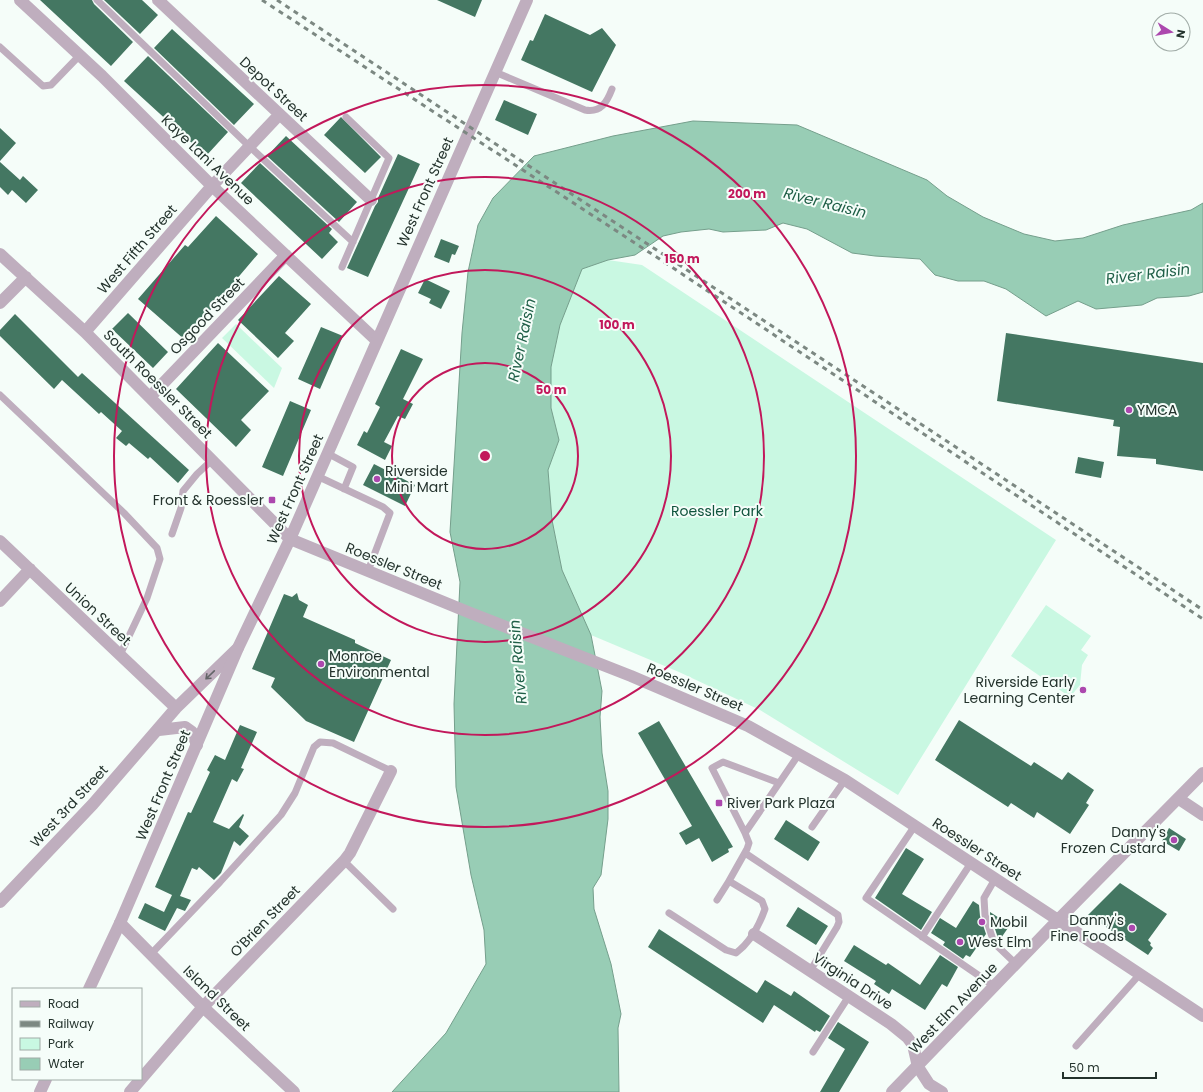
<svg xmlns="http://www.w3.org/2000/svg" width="1203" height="1092" viewBox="0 0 1203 1092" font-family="Poppins,sans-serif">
	<rect width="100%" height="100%" fill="#f5fdf9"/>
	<path fill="#c9f8e2" d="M608,260L642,265L1056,540L898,795L760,710L679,672L591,635L562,570L552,520L548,470L559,440L551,408V367L560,325L582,269Z
		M236,324L282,368L274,388L222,338Z
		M1046,605L1091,636L1081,650L1088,655L1082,665L1080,685L1070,697L1011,656Z"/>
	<path fill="#98cdb5" stroke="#759f8c" d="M693,121L797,125L927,180L947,196L983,217L1024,234L1055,241L1083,238L1123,225L1191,210L1203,203V292L1189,296L1157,298L1142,305L1096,309L1078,301L1046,316L1006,289L984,281H958L935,275L920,259L875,256L852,253L807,229L783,223L766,230L723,232L709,229L681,232L663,236L635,255L608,260L582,269L560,325L551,367V408L559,440L548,470L552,520L562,570L591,635L602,691L600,717L602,753L608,791V819L601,875L593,888L594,909L611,964L621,1014L618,1028L619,1092H392L446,1033L486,964L484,930L471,875L456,787L454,704L460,582L450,532L462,333L468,272L478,225L493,198L534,156L613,136Z"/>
	<path fill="#447762" d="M40,0H92L94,4L133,42L111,66Z
		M104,0H142L158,15L140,34Z
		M437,0H482L475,17Z
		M545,14L590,35L602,28L616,45L592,92L521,60L530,40L533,41Z
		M172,29L254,104L234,125L154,48Z
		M148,56L228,132L206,156L124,81Z
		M504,100L537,114L528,135L495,120Z
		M341,117L381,157L365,173L324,135Z
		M0,128L16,143L0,161Z
		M286,136L357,202L339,222L267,156Z
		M398,154L420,164L368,277L347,268L375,206L378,202V198Z
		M0,162L20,180L23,176L38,190L26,203L12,190L8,195L0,187Z
		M260,163L332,229L329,233L338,242L322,259L241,183Z
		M216,216L258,254L185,340L138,299L185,245L188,247Z
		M441,239L459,246L455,255L452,254L449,263L434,257Z
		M279,276L311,304L285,333L294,341L278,358L238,320Z
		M425,279L450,291L441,309L429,303L431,299L418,293Z
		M128,313L168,352L153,368L112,329Z
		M15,314L78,377L82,373L189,470L178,483L150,457L148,459L129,443L126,446L116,438L122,431L101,412L99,414L62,380L54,389L0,336V330Z
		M321,327L343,336L320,389L298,379Z
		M1006,333L1203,363V471L1156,464V459L1117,456L1120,427L1113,426L1114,420L997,401Z
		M218,343L269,391L241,420L251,430L236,447L176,389Z
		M401,349L423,359L403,399L413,404L405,419L398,416L384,442L392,446L385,460L357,445L364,431L367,433L380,407L375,404Z
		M290,401L311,410L283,476L262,467Z
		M1078,457L1104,462L1101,478L1075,473Z
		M374,464L415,485L405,506L363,485Z
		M297,593L299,600L308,605L303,617L355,640V643L391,660L354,742L306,721L271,687L275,678L252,669L284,594L292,597Z
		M959,720L1031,766L1034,762L1062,780L1068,772L1094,790L1086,803L1089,805L1070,834L1037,812L1034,818L1011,803L1008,807L935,760Z
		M659,721L733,847L728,849L729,852L712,862L699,838L686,845L679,833L692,826L638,733Z
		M240,725L257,732L241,768L244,769L237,782L232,779L213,822L229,829L243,814L244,815L239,827L249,836L240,846L234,841L221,873L214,880L199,867L197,870L192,868L180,896L191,900L185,911L177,908L165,931L138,918L145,903L164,912L172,895L155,887L188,812L191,813L210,772L207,770L215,755L225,760Z
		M786,820L820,842L808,861L774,839Z
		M1169,828L1186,839L1179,851L1162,841Z
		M906,848L924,859L902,894L932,912L921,930L875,898Z
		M1120,883L1167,914L1148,940L1151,943L1150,945L1153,948L1148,955L1088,915Z
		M973,901L979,905L980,916L986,934L970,957L966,955L963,959L943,945L945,942L931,933L940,918L956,928Z
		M798,907L828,926L816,945L786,926Z
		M990,912L1010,925L999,941L990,914Z
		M659,929L757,993L765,980L791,996L794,991L830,1016L820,1032L816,1030L815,1032L774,1005L763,1023L648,947Z
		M854,945L886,965L888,963L920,985L940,955L958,967L947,987L942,984L925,1010L892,989L889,994L874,984L876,981L844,961Z
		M838,1022L869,1042L839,1092H820L845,1049L828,1038Z"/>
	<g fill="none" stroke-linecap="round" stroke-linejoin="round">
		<path stroke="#bfaebe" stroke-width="7" d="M97,0L249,146L353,242
			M0,47L43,86L51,85L80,55
			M495,72L585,110C601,113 607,102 612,89
			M342,267L389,158L346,117
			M0,395L124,513L157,548L160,559L147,598L120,655
			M327,453L353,467L344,489
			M317,476L383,507L390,513L368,571
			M172,534L181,508L183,491L197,474L212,460
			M779,783L723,762L712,768L745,833L799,754
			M812,827L845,780
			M914,827L866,898L994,986
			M745,853L838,915L839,922L837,927L810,971
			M344,861L393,909
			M995,879L984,898L985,915L994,943L1016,964
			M729,881L747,849L749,843L745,833
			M669,913L726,950L736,953C751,942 759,926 765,909L762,901L729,881L717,900
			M922,937L971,863
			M151,954L220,882L281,815L295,793L314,747L320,742L333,743L391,771
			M1076,1046L1140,974
			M813,1052L849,996"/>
		<path stroke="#bfaebe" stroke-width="12" d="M20,0L102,76L212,186L376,340
			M158,0L371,200
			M0,254L85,332L290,539
			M0,303L26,277
			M85,332L212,186L279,115
			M150,397L286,255
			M0,541L176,708
			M0,601L30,569
			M159,730L185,727L192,732L197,745
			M1179,799L1203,815
			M0,902L93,804L176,708L238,648
			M1058,920L1203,1016
			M120,923L203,1007L294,1092
			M754,934L891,1024L907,1037L913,1045L918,1067L929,1084L942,1092
			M141,1079L203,1007L344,861L350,853L391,771
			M130,1092L141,1079"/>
		<path stroke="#bfaebe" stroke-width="12" d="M290,539L468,612L631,676L748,726L845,780L1058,920
			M89,989L120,923L238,648L290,539L527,0
			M40,1092L46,1079
			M892,1092L1058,920L1203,773"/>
		<path stroke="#7c8882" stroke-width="3" stroke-dasharray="5 5" stroke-linecap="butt" d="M262,0L661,260L1203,619
			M277,0L1203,610"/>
	</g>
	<defs><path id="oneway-shaft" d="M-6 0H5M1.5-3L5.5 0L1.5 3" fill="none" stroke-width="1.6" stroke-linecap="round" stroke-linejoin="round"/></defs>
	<use stroke="#626467" href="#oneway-shaft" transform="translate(210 675) rotate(136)"/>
	<g fill="none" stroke="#c2185b" stroke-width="2">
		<circle cx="485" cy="456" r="93"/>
		<circle cx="485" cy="456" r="186"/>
		<circle cx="485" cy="456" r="279"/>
		<circle cx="485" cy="456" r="371"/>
	</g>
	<g fill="#ac48ae" stroke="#f5fdf9" stroke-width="1.5">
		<circle cx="1129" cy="410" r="4"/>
		<circle cx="377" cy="479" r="4"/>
		<rect x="268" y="496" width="8" height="8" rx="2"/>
		<circle cx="321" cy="664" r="4"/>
		<circle cx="1083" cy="690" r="4"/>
		<rect x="715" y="799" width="8" height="8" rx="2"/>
		<circle cx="1174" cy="840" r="4"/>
		<circle cx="982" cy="922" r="4"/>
		<circle cx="1132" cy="928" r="4"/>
		<circle cx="960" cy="942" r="4"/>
	</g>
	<g text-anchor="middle" stroke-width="4" stroke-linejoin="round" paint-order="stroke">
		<g font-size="14" fill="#24332d" stroke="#f5fdf9">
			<text transform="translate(274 89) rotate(43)" y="5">Depot Street</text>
			<text transform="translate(208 160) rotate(44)" y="5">Kaye Lani Avenue</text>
			<text transform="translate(425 192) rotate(-66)" y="5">West Front Street</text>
			<text transform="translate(137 249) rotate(-49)" y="5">West Fifth Street</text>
			<text transform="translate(207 316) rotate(-46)" y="5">Osgood Street</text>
			<text transform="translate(158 384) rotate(45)" y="5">South Roessler Street</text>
			<text transform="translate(295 489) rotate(-66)" y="5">West Front Street</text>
			<text transform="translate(394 566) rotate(22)" y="5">Roessler Street</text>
			<text transform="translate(98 614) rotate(43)" y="5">Union Street</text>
			<text transform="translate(695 687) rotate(23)" y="5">Roessler Street</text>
			<text transform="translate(163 785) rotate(-67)" y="5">West Front Street</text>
			<text transform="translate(69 806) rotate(-47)" y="5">West 3rd Street</text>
			<text transform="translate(977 849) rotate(33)" y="5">Roessler Street</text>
			<text transform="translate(265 921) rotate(-46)" y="5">O'Brien Street</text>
			<text transform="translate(853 981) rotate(33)" y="5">Virginia Drive</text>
			<text transform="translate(217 998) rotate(44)" y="5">Island Street</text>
			<text transform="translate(953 1008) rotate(-46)" y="5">West Elm Avenue</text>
		</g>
		<g font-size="14" fill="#24332d" stroke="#f5fdf9" text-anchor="start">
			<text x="1137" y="415">YMCA</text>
			<text x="385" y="476">Riverside<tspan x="385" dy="16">Mini Mart</tspan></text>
			<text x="264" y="505" text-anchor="end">Front &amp; Roessler</text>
			<text x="329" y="661">Monroe<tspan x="329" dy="16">Environmental</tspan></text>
			<text x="1075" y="687" text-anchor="end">Riverside Early<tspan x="1075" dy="16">Learning Center</tspan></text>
			<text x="727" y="808">River Park Plaza</text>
			<text x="1166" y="837" text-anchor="end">Danny's<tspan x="1166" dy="16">Frozen Custard</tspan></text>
			<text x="1124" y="925" text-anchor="end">Danny's<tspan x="1124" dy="16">Fine Foods</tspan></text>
			<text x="990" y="927">Mobil</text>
			<text x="968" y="947">West Elm</text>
		</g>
		<g font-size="14" fill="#10543d" stroke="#f5fdf9">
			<text x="717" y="516">Roessler Park</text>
		</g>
		<g font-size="15" font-style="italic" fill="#1f5f47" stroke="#f5fdf9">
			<text transform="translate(825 203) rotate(14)" y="5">River Raisin</text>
			<text transform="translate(1148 274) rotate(-7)" y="5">River Raisin</text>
			<text transform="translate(522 340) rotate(-78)" y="5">River Raisin</text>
			<text transform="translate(518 662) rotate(-95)" y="5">River Raisin</text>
		</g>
	</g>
	<circle cx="485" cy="456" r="6" fill="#c2185b" stroke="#f5fdf9" stroke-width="2"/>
	<g font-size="12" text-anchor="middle" font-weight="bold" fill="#c2185b" stroke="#f5fdf9" stroke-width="4" stroke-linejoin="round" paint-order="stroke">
		<text x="747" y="198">200 m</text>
		<text x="682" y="263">150 m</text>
		<text x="617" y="329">100 m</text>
		<text x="551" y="394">50 m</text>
	</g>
	<rect x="12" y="988" width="130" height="92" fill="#f5fdf9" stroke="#a1aca7"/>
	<rect x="20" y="1001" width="20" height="6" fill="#bfaebe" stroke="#a1aca7"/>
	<text x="48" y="1008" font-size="12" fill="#24332d">Road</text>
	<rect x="20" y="1021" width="20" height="6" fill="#7c8882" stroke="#a1aca7"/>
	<text x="48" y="1028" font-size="12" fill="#24332d">Railway</text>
	<rect x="20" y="1038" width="20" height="12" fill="#c9f8e2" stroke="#a1aca7"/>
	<text x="48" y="1048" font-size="12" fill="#24332d">Park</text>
	<rect x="20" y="1058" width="20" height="12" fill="#98cdb5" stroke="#a1aca7"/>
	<text x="48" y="1068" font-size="12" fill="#24332d">Water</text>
	<g transform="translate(1171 32) rotate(101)"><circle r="19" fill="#f5fdf9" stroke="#a1aca7"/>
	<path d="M0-3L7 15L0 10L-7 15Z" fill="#ac48ae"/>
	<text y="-6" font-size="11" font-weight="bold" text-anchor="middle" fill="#24332d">N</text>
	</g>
	<path d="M1063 1072v6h93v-6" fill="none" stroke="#24332d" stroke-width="2"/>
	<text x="1069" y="1072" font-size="12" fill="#24332d" stroke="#f5fdf9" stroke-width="3" paint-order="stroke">50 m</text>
</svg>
